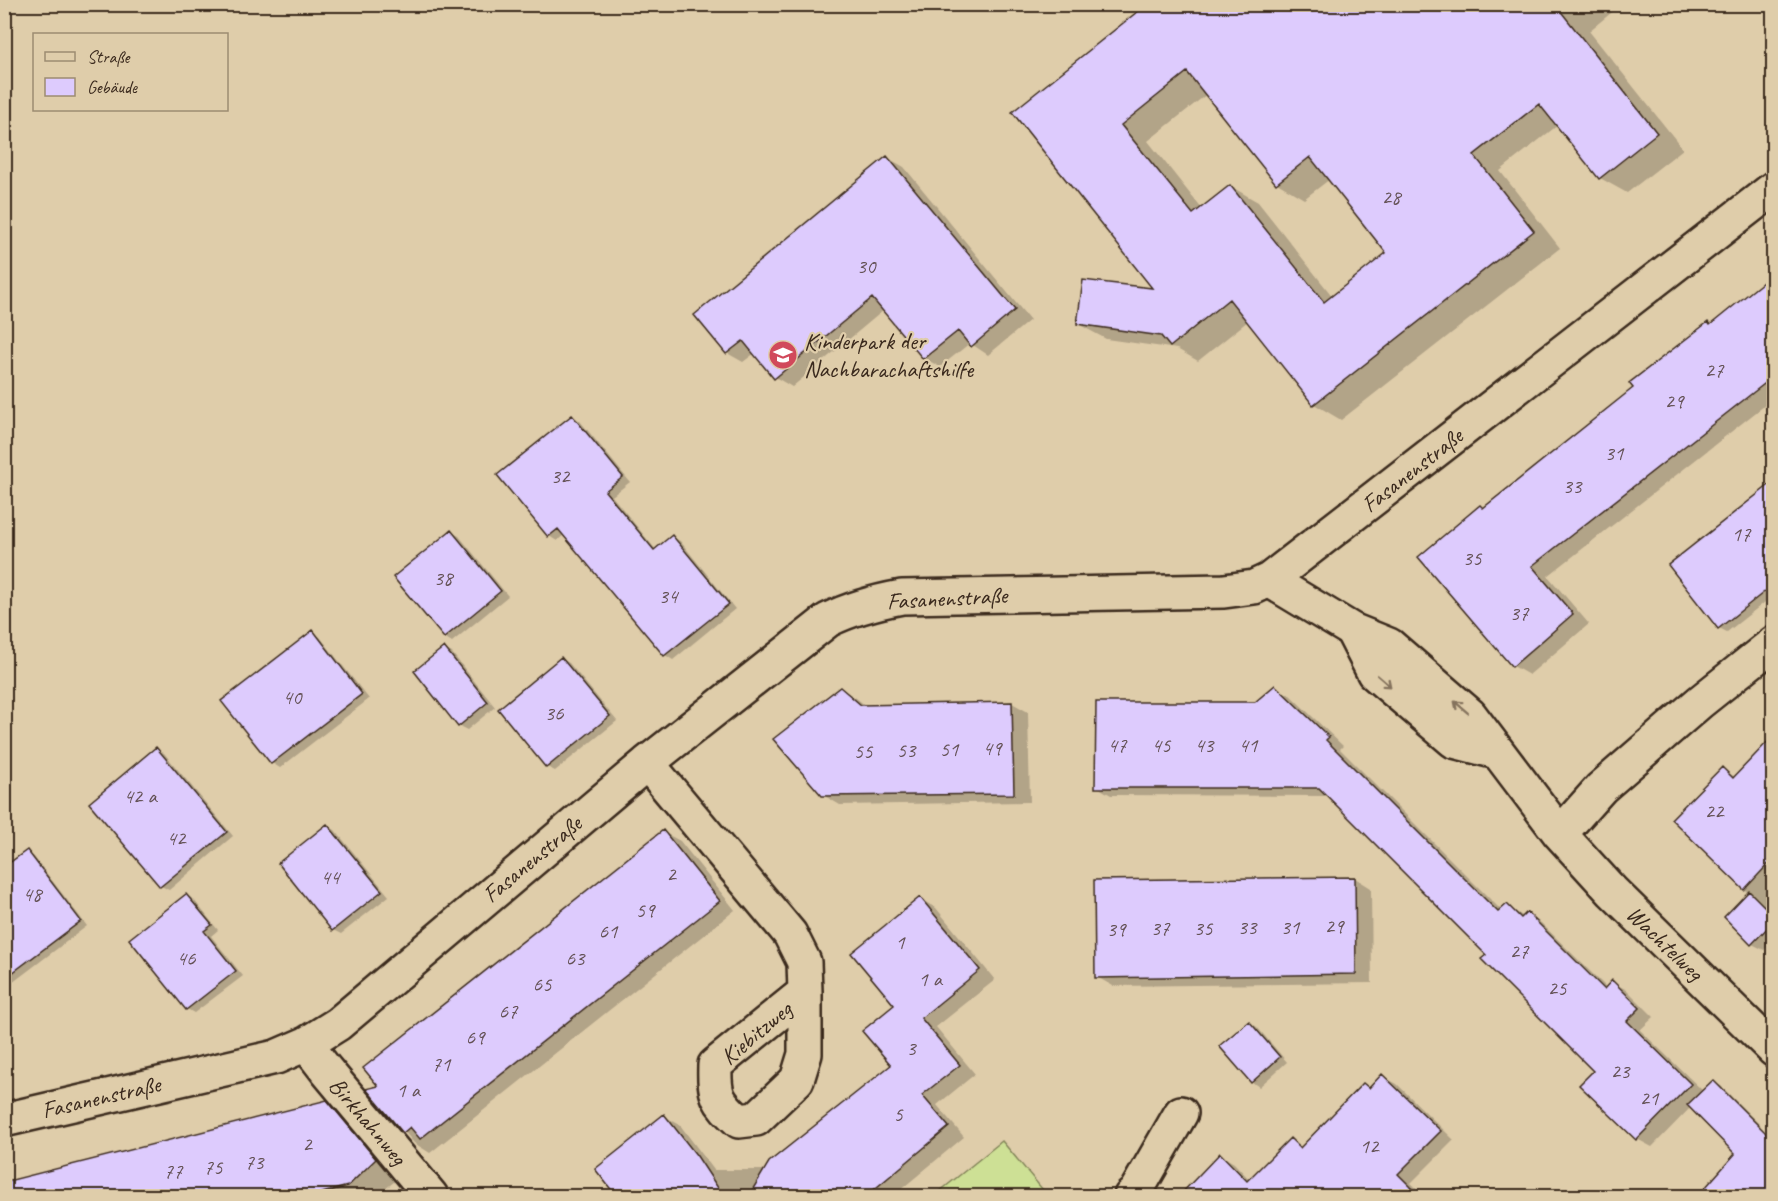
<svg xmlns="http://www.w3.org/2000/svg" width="1778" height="1201" viewBox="0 0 1778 1201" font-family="Caveat,sans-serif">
	<rect width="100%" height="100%" fill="#dfcdaa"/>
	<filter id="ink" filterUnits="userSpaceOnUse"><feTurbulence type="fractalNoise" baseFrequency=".0167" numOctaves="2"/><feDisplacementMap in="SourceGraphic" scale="12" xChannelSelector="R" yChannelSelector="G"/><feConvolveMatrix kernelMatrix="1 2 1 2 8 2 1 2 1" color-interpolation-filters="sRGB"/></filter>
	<g filter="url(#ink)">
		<path fill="#cde095" stroke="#84855a" stroke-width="1.5" d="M1002,1141L1048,1196H934Z"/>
		<path fill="#0003" fill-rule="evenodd" d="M1308,4H1622L1589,31L1683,149L1627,193L1600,178L1558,125L1500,171L1560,248L1341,420L1314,404L1248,321L1198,361L1177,349L1106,339L1078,324L1156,290L1014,112ZM1207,94L1277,183L1304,199L1330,179L1388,253L1333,297L1258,202L1230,186L1202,209L1148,141Z
			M888,158L904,167L1030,320L988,355L970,343L940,367L924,358L884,310L792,387L775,377L755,353L743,362L727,353Z
			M1774,276V388L1769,391L1774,398L1548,576L1589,624L1529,675L1513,666L1484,509Z
			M573,416L580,421L630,482L612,496L656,550L672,537L680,541L735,609L673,660L665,655L565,534L557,541L549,536Z
			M1774,484V595L1727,632L1719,628L1670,566Z
			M451,532L459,536L508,596L452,642L444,637Z
			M313,632L320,637L369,699L280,768L272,763L223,701Z
			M444,649L452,653L495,707L467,730L459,726Z
			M562,659L569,663L617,721L555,771L547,767L500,709Z
			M1276,687L1290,695L1343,746L1340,749L1502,911L1507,906L1524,917L1527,914L1541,923L1607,988L1612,982L1627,990L1654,1017L1640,1030L1703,1091L1713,1082L1721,1086L1761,1126L1741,1147L1758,1157L1774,1171V1196H1699L1739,1152L1691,1107L1652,1147L1637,1139L1581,1085L1595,1071L1488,955L1329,796L1111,795L1097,787L1255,704Z
			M840,688L856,698L866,706L1012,703L1028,712L1030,802L840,805L823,795Z
			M1772,740L1774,809L1771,812L1774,815V941L1764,950L1752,944L1749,894L1673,819L1722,769L1735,777Z
			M156,749L164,753L233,836L169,890L161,886Z
			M327,825L335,830L389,896L341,934L333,930L280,863Z
			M663,832L680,841L735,910L430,1153L414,1143L369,1090L380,1087Z
			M27,852L34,857L87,926L4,989V869Z
			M1355,878L1371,888L1372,983L1113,986L1097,977Z
			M187,895L194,900L218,930L211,936L243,976L194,1013L187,1009Z
			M920,899L936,908L995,980L936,1027L975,1074L937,1105L964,1137L893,1196H618L664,1116L680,1125L714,1170H766L893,1065L896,1005Z
			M1249,1022L1257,1027L1287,1062L1259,1087L1252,1082Z
			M1382,1076L1397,1084L1454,1140L1411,1183L1425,1196H1210L1220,1155L1234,1163L1250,1180L1290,1140L1302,1147L1363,1084L1370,1089Z
			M327,1102L343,1111L399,1178L385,1189L355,1196H4Z"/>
		<path fill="#ddcbfd" stroke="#3b2a1e" stroke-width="1.5" fill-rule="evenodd" d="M1147,4H1555L1657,133L1599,179L1539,104L1474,155L1534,231L1313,405L1229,299L1170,347L1161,336L1077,324L1083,280L1152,288L1012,112ZM1187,72L1276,184L1310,157L1386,253L1324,302L1230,185L1193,214L1121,125Z
			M887,156L1015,310L971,347L958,331L923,359L872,298L774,379L743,341L726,354L694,315Z
			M1773,274V377L1532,566L1573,614L1512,667L1418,557L1480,505L1483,508L1633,388L1629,383L1708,322L1710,325Z
			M572,415L623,477L605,491L654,550L672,535L729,604L664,656L558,529L548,537L497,475Z
			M1773,482V585L1718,629L1668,565Z
			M451,530L501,591L444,638L393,577Z
			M313,630L362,694L271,764L221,701Z
			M444,647L488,702L458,727L414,671Z
			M561,657L610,716L546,768L498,709Z
			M1275,685L1329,737L1326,740L1498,912L1507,904L1521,918L1527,912L1604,989L1612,980L1640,1008L1627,1021L1691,1084L1636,1140L1579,1085L1593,1071L1481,959L1486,955L1319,788H1095L1096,702H1255Z
			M840,687L861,705L1012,702L1014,794L822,796L773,739Z
			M1773,736V859L1744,890L1671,819L1722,767L1733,778Z
			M156,747L227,832L160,887L89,803Z
			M327,824L382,891L332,931L278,863Z
			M663,830L720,901L420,1139L410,1127L403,1133L366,1089L378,1086L363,1068Z
			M27,850L81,921L4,979V867Z
			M1355,877L1356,974L1095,978L1094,880Z
			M1749,891L1773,915V922L1751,945L1724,917Z
			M186,894L212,925L204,931L236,971L186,1010L129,939Z
			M920,897L980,970L921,1018L960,1065L922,1095L949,1127L865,1197H748L769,1162L891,1065L862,1031L894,1005L851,953Z
			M1249,1021L1280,1057L1251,1083L1219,1046Z
			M1382,1074L1441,1131L1398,1174L1421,1197H1178L1220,1153L1247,1181L1290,1138L1300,1148L1363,1083L1369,1088Z
			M1713,1080L1773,1140V1197H1697L1735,1154L1687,1105Z
			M327,1100L376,1159L348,1186L307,1197H4V1182Z
			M664,1114L697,1156L724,1197H617L595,1169Z"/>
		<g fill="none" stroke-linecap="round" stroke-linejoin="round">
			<g stroke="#3b2a1e" stroke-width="38">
				<path id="minor" d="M1269,580L1352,630
					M1497,752L1454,741L1374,673L1352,630L1389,645L1470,715L1560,834L1612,891L1774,1050
					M647,763L790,934L804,962L805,992L715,1065C714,1096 717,1101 739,1121L756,1119L797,1080L805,1054V992
					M1560,834L1601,788L1700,702L1774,643
					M306,1044L326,1070L431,1196
					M4,1120L276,1057L306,1044L338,1024L647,763L828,620C852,608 875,602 902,597L1224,591L1254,587L1269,580L1774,188
					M1131,1196L1135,1193L1181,1113"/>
			</g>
			<use href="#minor" stroke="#dfcdaa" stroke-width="33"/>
		</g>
		<defs><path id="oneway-shaft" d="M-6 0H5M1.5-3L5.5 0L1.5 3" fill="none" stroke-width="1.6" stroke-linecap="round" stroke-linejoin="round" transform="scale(1.5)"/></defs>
		<g stroke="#85735d">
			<use href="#oneway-shaft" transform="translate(1384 681) rotate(41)"/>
			<use href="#oneway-shaft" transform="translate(1461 707) rotate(-139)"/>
		</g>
	</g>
	<defs>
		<g id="school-disc" transform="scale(1.5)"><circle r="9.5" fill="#d1495b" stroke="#dfcdaa"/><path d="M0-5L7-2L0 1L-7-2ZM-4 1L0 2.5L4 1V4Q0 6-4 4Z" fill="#fff"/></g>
	</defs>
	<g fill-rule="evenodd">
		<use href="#school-disc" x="783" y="355"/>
	</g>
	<g text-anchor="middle" stroke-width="4.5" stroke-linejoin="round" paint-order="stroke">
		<g font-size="21" fill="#645256">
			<text x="1391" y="204">28</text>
			<text x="866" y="273">30</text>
			<text x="1714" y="377">27</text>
			<text x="1674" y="408">29</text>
			<text x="1614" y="460">31</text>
			<text x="560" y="483">32</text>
			<text x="1572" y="493">33</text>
			<text x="1741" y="541">17</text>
			<text x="1472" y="565">35</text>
			<text x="443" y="585">38</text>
			<text x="668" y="603">34</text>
			<text x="1519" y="620">37</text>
			<text x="292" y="704">40</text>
			<text x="554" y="720">36</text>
			<text x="1117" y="752">47</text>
			<text x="1161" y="752">45</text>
			<text x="1204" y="752">43</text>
			<text x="1248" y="752">41</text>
			<text x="992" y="755">49</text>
			<text x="949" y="756">51</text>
			<text x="906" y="757">53</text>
			<text x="863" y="758">55</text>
			<text x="140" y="803">42 a</text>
			<text x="1714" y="818">22</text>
			<text x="176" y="845">42</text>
			<text x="671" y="881">2</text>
			<text x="330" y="884">44</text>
			<text x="32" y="901">48</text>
			<text x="645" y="917">59</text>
			<text x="1334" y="933">29</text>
			<text x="1247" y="934">33</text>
			<text x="1290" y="934">31</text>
			<text x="1160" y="935">37</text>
			<text x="1203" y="935">35</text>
			<text x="1116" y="936">39</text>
			<text x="608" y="938">61</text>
			<text x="900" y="949">1</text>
			<text x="1519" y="958">27</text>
			<text x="186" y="965">46</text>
			<text x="575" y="965">63</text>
			<text x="930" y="986">1 a</text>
			<text x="542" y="991">65</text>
			<text x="1557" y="995">25</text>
			<text x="508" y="1018">67</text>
			<text x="475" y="1044">69</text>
			<text x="911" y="1055">3</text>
			<text x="441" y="1071">71</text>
			<text x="1620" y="1078">23</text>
			<text x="408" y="1097">1 a</text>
			<text x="1649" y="1105">21</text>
			<text x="898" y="1121">5</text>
			<text x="307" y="1151">2</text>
			<text x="1369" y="1153">12</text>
			<text x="254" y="1169">73</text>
			<text x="213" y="1174">75</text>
			<text x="173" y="1178">77</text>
		</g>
		<g font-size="24" fill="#3b2a1e" stroke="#dfcdaa" text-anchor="start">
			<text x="804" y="349">Kinderpark der<tspan x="804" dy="28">Nachbarachaftshilfe</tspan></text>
		</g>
		<g font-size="24" fill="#3b2a1e" stroke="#dfcdaa">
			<text transform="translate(1412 470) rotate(-38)" y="8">Fasanenstraße</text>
			<text transform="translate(947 598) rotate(-3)" y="8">Fasanenstraße</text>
			<text transform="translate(532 859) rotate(-40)" y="8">Fasanenstraße</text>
			<text transform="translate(1665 943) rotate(44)" y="8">Wachtelweg</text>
			<text transform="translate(756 1033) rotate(-40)" y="8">Kiebitzweg</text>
			<text transform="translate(101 1097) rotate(-13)" y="8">Fasanenstraße</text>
			<text transform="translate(368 1121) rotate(50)" y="8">Birkhahnweg</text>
		</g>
	</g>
	<rect width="1778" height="1201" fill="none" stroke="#dfcdaa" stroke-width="24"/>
	<rect x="12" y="12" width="1754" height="1177" fill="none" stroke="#3b2a1e" stroke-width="2" filter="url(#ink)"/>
	<rect x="33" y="33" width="195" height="78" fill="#dfcdaa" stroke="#9d8c72" stroke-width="1.5"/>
	<rect x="45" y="52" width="30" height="9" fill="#dfcdaa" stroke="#9d8c72" stroke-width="1.5"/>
	<text x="87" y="63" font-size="18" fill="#3b2a1e">Straße</text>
	<rect x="45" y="78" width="30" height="18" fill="#ddcbfd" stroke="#9d8c72" stroke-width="1.5"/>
	<text x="87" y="93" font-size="18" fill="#3b2a1e">Gebäude</text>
</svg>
